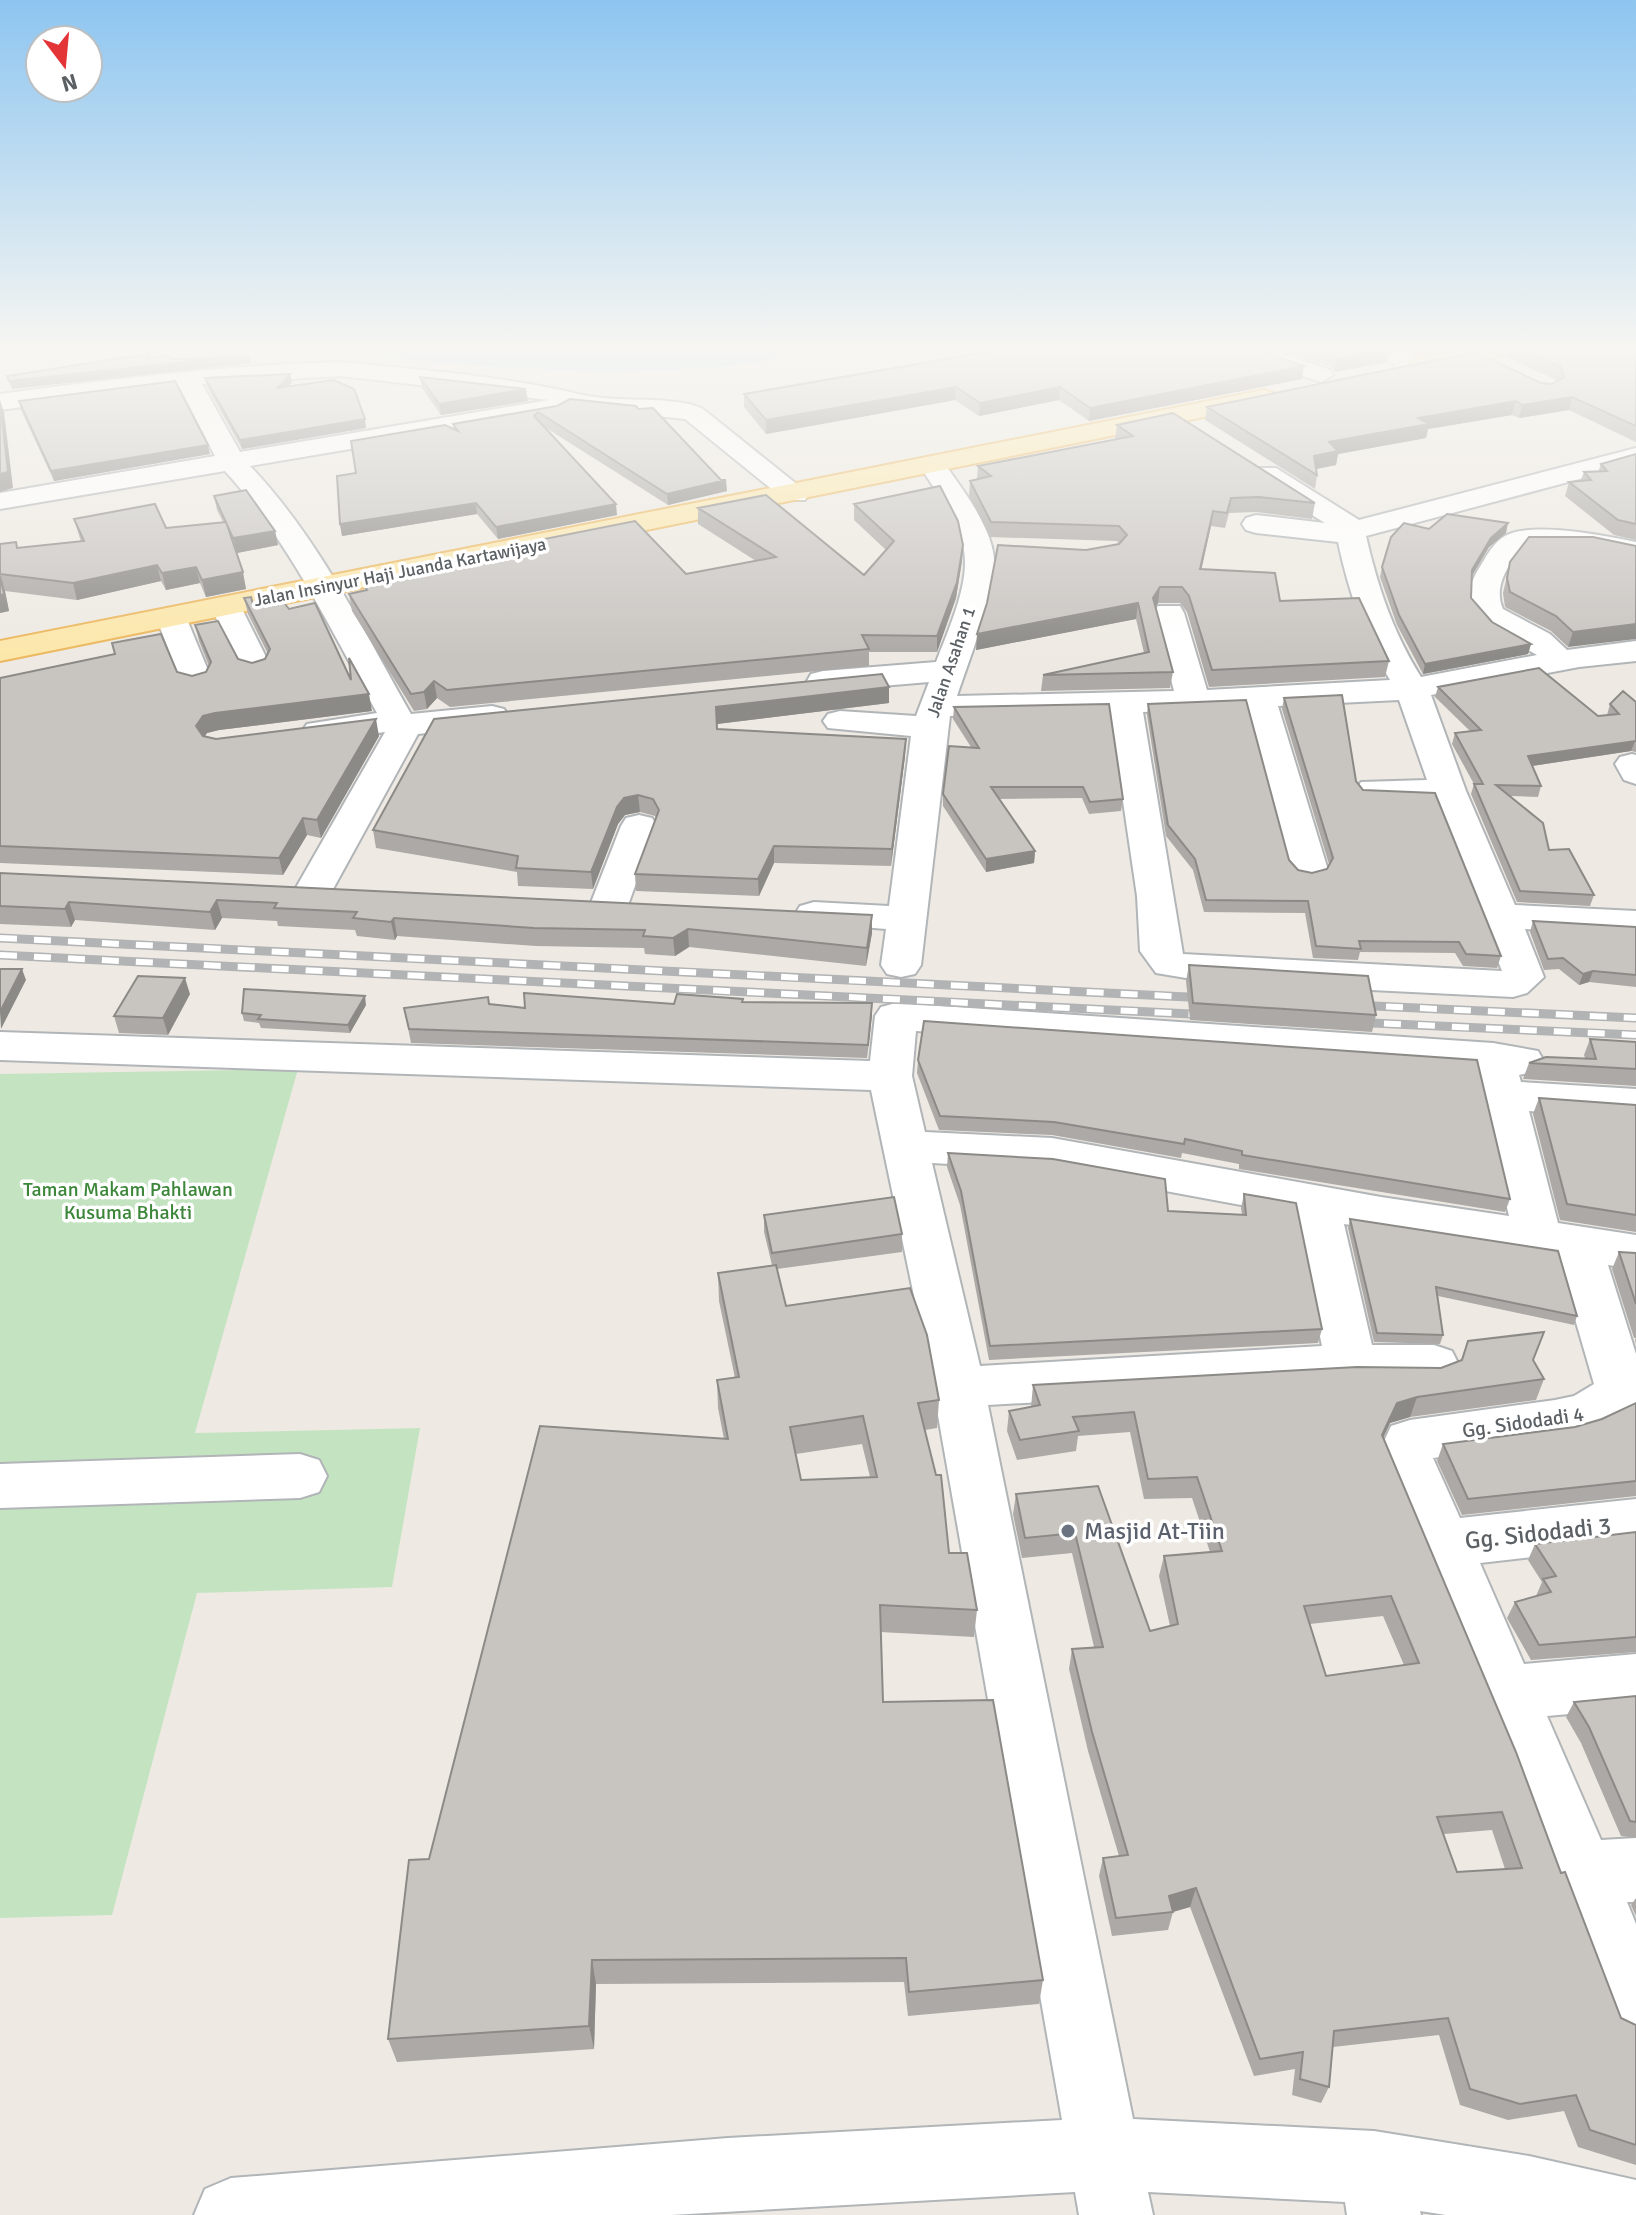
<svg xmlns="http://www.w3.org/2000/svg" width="1636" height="2215" viewBox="0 0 1636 2215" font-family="Signika,sans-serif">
	<rect width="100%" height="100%" fill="#eeeae3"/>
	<path fill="#c4e4c1" d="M298,1069L195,1433L420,1428L392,1587L197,1593L112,1915L0,1918V1074Z"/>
	<path fill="#a5dffc" d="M298,348H811C763,366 705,369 655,370C535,374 418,361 298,348Z"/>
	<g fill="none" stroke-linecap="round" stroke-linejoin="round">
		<g stroke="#b1b5b8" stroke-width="4">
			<path id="minor" d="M1134,348H1266L1330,370L1333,375L1321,382L1255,360L1162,359L1138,353Z
				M1379,348H1404L1422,368L1410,375L1401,373Z
				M341,362C422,370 504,376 583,395C619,403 657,396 693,405L703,409L809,494L805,500H785L685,419L570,407L558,414L250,466C318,537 363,630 411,714L492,706L504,709L509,716L504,723L492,726L418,734L332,891L327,899L313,902L299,899L294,891L385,732L319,741L307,738L302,731L307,724L377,713C331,630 289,541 225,471L0,509V493L215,456L179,386L0,410V394C114,379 226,365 341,362ZM341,376L549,400L240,452L202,384Z
				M1636,448V464L1366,536C1378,588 1393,632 1421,677L1537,655L1491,629L1471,607C1467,591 1472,579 1481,565C1487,555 1494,542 1505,536C1531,521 1607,536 1636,542V560L1589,549H1524C1508,562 1493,588 1503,609L1550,634L1567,650L1636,641V661L1579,667L1431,695L1466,791L1515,905L1636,911V935L1525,929L1544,977L1527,993L1513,997L1210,982L1156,973L1140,951L1137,896L1110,713L950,716L921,965L915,974L901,977L887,974L881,965L886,929L800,922L795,914L800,906L814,902L889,906L911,736L828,728L823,721L828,714L840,711L916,716L929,682L823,691L811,688L807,681L811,674L823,671L936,662C947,634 966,591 965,561C965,527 936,493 920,466L924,460H942C962,489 990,523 994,558C998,588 967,665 957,696L1174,691L1154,613L1158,606H1180L1184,613L1207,690L1390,680C1364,636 1349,593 1338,542L1256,533L1246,530L1242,524L1246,518L1256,515L1325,523L1256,480L1252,474L1256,468H1276L1359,520ZM1399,700L1427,780L1361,782L1356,790L1361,798L1434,801L1502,971L1183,954L1143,712L1246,708L1290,870L1296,878L1309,881L1322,878L1328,870L1278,706Z
				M226,598L237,601L241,607L271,667L266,674L255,677L244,674L239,667L211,607L215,601Z
				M171,608L182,610L186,617L212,680L208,687L196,690L184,687L180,680L156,617L160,610Z
				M1632,754L1636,755V784L1624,780L1615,764L1620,757Z
				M639,815L652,818L657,826L628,905L623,913L609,917L595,913L590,905L621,826L626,818Z
				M896,1003L1493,1043L1538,1051L1544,1061L1538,1071L1519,1075L1521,1082L1636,1089V1119L1529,1111L1558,1223L1636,1235V1269L1608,1265L1636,1354V1408C1589,1451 1494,1450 1433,1458L1460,1518L1636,1499V1545L1480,1563L1524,1664L1636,1654V1708L1547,1716L1601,1840L1636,1838V1902H1627L1636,1924V2044L1612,2034L1551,1872L1378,1454L1391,1426L1410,1420L1555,1400L1574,1396L1594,1384L1557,1257L1344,1224L1372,1345H1434L1452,1351L1459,1365L1452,1379L1434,1385L1351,1384L988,1405L1133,2119L1374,2131L1529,2156L1636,2180V2215H1446L1420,2211L1421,2215H1347L1345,2202L1148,2192L1153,2215H1079L1075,2192L671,2215H194L205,2189L231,2178L728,2138L1062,2120L933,1387L871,1090L0,1060V1032L870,1061L875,1016L881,1007ZM916,1031L1475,1071L1509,1216L1381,1197L1052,1138L925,1132L912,1076ZM932,1163L1052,1170L1295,1215L1322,1346L980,1366Z
				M300,1454L319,1460L327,1476L319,1492L300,1498L0,1508V1464Z"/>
		</g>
		<g stroke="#ecb75e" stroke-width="4">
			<path id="major" d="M1472,348H1517L1513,353L1418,373L1406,366L1409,361Z
				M1264,390L1273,393L1277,398L1273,403L0,661V641Z"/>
		</g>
		<use href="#minor" fill="#fff" fill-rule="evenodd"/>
		<use href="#major" fill="#fce7aa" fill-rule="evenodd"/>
		<g stroke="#b2b3b4" stroke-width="9">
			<path id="rail" d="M0,938L1208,998
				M0,955L1211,1015
				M1352,1005L1636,1018
				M1350,1022L1636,1035"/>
		</g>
		<use href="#rail" stroke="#fff" stroke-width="6" stroke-dasharray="17" stroke-linecap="butt"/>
	</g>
	<path fill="#aca9a6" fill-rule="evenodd" d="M1010,348L1302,379L1089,421L1059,400L979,416L955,400L766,434L744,407V394Z
		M1274,348H1389L1390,349L1387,362L1335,372L1331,367Z
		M1407,348H1457L1415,356Z
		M1509,348H1636V442L1569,410L1519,418L1512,415L1428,429L1426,438L1338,454L1336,465L1316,469L1317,475L1315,489L1205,420L1207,407L1541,383L1552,384L1558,381L1507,357Z
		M290,374L292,382L288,386L366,428L242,449L207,387L205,378Z
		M420,377L528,401L441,415L422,388Z
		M19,401L210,454L54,481L21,410Z
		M557,406L638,409L727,491L668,505L543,426L617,515L498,539L477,514L342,536L340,524L356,473L454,429L453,424Z
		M1117,425L1315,503L1312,519L1256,512L1229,513L1225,528L1211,526L1201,569L1280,601L1389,661L1385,677L1209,687L1187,612L1180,603H1158L1156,607L1173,672L1170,688L1041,691L1043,675L1144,653L1136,619L976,650L1086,550L1119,544L1117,541L990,537L969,496L970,481L977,479L978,466L1115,439Z
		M1636,454V540L1614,535L1565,496L1569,482L1581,480L1584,472H1598L1601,464Z
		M214,496L275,531L278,545L237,553L246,589L206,597L200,583L166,590L161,581L77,600L5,591L9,611L0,613V544L16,542L18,548L81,542L74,519L166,528L223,522L217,510Z
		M854,504L963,545L962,561L956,598L937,652H869V666L450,707L437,698L427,709L414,711L352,611L349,594L365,590V586L516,555L514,545L686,574L756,561L698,524V508L864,575L886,550L854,520Z
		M1429,529L1506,533L1489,547L1472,576L1471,598L1492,622L1531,644L1528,654L1423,674L1397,625L1380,577L1382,567Z
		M1636,546L1568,647L1551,631L1505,607L1503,593L1510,562Z
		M244,598L351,680L372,711L219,730L207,733L205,736L216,739L379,736L321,838L307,835L283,875L0,863V678L177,672L192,676L206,672L209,666L199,641L195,625L238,659L252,663L265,659L268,654L248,614Z
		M889,687V703L717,724V729L905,756L891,866L774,863L759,896L636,891L635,874L656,818L655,816L640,812L625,815L618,824L593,889L518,886L517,872L376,848L373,830L434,719Z
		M1438,687L1598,716L1607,715L1610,704L1636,702V752L1631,751L1532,766L1541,786L1538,797L1510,796L1549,850L1594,895L1590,906L1517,902L1471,794L1474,784L1452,744L1455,733L1470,731L1435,697Z
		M1284,698L1356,781L1501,956L1497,968L1463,966L1455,953L1360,952L1358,960L1313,958L1305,913L1204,912L1193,870L1166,836L1147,715L1148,704L1298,870L1312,873L1327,869L1329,864L1282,709Z
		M954,707L1123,799L1121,811L1089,814L1082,798L999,799L1035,851L1034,863L986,872L943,806V794L971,747L953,719Z
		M0,873L872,915V933L866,966L689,947L675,956L645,954L644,948L536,946L397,936L395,940L357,936L355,930L278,926L277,921L222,918L215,930L75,920L71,927L0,924Z
		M1533,921L1636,927V987L1589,982L1579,985L1559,969L1544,970L1530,932Z
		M1189,965L1376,1015L1372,1032L1190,1020L1186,981Z
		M190,994L168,1035L119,1033L114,1016Z
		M743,999V1002L872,1003L867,1058L411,1043L404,1008L489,1004L525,1008L674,1004Z
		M366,1005L350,1033L261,1028L259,1023L244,1021L242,1013Z
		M1590,1039L1636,1042V1086L1523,1079L1529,1063L1585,1058L1584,1055Z
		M918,1060L1510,1199L1505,1212L1239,1169V1164L1182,1153L1181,1158L1052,1135L939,1130L917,1073Z
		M1539,1098L1636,1105V1232L1560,1220L1533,1114Z
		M948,1153L1168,1211L1242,1215L1241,1208L1244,1194L1322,1329L1318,1343L989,1360L960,1205L947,1167Z
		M764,1215L902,1234V1252L777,1269L786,1306L939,1400L937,1428L925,1430L949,1553L977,1610L974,1637L880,1632L883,1702L1043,1980L1039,2004L908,2016L904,1982L596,1984L594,2049L397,2062L388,2039L429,1859L724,1439L718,1408L717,1380L735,1378L719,1301L718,1273L772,1265L764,1232ZM862,1444L870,1477L801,1480L796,1454Z
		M1350,1219L1577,1316L1574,1325L1438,1296L1443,1335L1440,1344L1374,1342L1348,1228Z
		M1619,1252L1636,1253V1344L1635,1340L1636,1338H1634L1612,1269Z
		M1468,1341L1533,1360L1544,1379L1536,1400L1410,1417L1390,1423L1383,1438L1621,2018L1636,2025V2165L1578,2147L1564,2111L1508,2120L1460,2105L1439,2035L1333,2047L1329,2087L1321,2103L1292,2095L1295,2069L1254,2076L1190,1907L1173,1912L1168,1930L1112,1936L1099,1876L1103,1858L1119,1856L1088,1751L1069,1669L1072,1649L1094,1647L1072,1553L1022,1558L1013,1514L1016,1494L1098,1486L1150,1631L1170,1626L1159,1576L1164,1556L1210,1552L1192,1498L1144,1499L1130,1432L1078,1436L1076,1451L1017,1460L1007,1431L1009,1411L1031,1407L1033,1385L1441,1368L1461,1360ZM1383,1616L1404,1665L1326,1676L1310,1624ZM1492,1830L1505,1869L1457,1872L1444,1834Z
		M1636,1403V1496L1462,1515L1437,1461L1443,1444L1575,1427L1602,1419Z
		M1636,1532V1652L1531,1660L1507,1618L1515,1602L1536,1596L1542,1582L1528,1560L1535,1544Z
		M1636,1696V1838L1621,1836L1581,1743L1566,1717L1574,1702Z
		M1636,1898V1916L1631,1905Z"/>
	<path fill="#8c8a87" d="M1417,348H1457L1415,356Z
		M1390,349L1387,362L1335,372L1337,359Z
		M249,355L251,363L12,389L9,381L150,362L171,363Z
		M1304,366L1302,379L1089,421L1090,408Z
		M290,374L292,382L280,396L278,388Z
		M956,387L955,400L766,434V420Z
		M1060,387L1059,400L979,416L980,403Z
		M526,389L528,401L441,415L439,404Z
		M1572,397L1569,410L1519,418L1522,405Z
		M0,400L4,412L13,488L0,492Z
		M1516,401L1512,415L1428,429L1426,438L1338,454L1336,465L1311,470L1314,456L1329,442L1418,418Z
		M365,419L366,428L242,449L240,440Z
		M208,445L210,454L54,481L51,471Z
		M726,480L727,491L668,505L667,494Z
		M476,503L477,514L342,536L340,524Z
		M616,504L617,515L498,539L496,527Z
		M1213,511L1211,526L1198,585L1200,569Z
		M1508,523L1506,533L1489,547L1470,579L1472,570L1491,538Z
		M275,531L278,545L237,553L233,538Z
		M963,545L962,561L956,598L937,652V636Z
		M157,565L161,581L77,600L73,583Z
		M196,567L200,583L166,590L162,573Z
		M243,572L246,589L206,597L202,580Z
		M0,575L5,591L9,611L0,613Z
		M1160,587L1158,603L1151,614L1153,598Z
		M1138,603L1136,619L976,650L977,634Z
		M1636,624V639L1568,647L1573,632Z
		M1531,644L1528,654L1423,674L1425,664Z
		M434,681L437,698L427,709L424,692Z
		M889,687V703L717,724L716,707Z
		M369,694L372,711L219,730L207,733L200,743L196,726L203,716L215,713Z
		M376,719L379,736L321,838L317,820Z
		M906,739L905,756L891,866L892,849Z
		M1635,741L1631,751L1525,767L1528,756Z
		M638,795L640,812L625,815L618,824L593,889L591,872L617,807L624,798Z
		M303,818L307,835L283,875L279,858Z
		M774,846V863L759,896L758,879Z
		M1035,851L1034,863L986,872V859Z
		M217,900L222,918L215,930L210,912Z
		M69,902L75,920L71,927L65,909Z
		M872,915V933L866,966L867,948Z
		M394,918L397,936L395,940L391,922Z
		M688,929L689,947L675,956L673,938Z
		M22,969L26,980L1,1029L0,1012Z
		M1593,971L1589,982L1579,985L1583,974Z
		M185,978L190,994L168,1035L163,1018Z
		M365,996L366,1005L350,1033L348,1025Z
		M872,1003V1016L867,1058L868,1045Z
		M1417,1397L1410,1417L1390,1423L1375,1455L1382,1435L1397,1403Z
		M1196,1888L1190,1907L1169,1913V1896Z
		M592,1960L596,1984L594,2049L589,2026Z"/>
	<path fill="#c8c5c1" stroke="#8c8a87" stroke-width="2" fill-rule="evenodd" d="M1010,348H1158L1163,349L1257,350L1304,366L1090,408L1060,387L980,403L956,387L766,420L744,394Z
		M1314,348H1389L1390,349L1337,359L1333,354Z
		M1518,348H1636V426L1572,397L1522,405L1516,401L1418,418L1429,424L1329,442L1338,451L1314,456L1317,475L1207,407L1475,352L1541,383L1552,384L1564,377L1561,367Z
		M148,354V358L169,356L170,359H191L249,355L9,381L7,376Z
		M290,374L278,388L334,380L354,389L365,419L240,440L205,378Z
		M420,377L526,389L439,404Z
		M175,381L208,445L51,471L19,401Z
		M570,399L636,406L638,409L653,408L721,480H726L667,494L538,412L534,416L616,504L496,527L476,503L340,524L337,476L356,473L351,441L445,425L458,431L453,424L557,406Z
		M0,403L8,472L0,474Z
		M1173,413L1315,503L1259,497L1231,498L1227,513L1213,511L1200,569L1275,573L1280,601L1359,598L1389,661L1212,670L1189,596L1182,587H1160L1153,598L1173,672L1043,675L1149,652L1138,603L977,634L987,603L998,545L1086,550L1119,544L1127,535L1119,526L991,522L970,481L991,476L978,466L1133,436L1117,425Z
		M1636,454V524L1618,520L1569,482L1591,480L1584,472L1607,471L1601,464Z
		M940,486L958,521L963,545L957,582L937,636L862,635L869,649L447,690L434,681L424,692L411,694L349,594L367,590L365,586L522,553L514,545L635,521L686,574L776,557L698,508L766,495L864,575L894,541L854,504Z
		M246,490L275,531L233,538L214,496Z
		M155,504L166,528L226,522L243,572L202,580L196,567L162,573L157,565L73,583L0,574V544L16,542L17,548L84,541L74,519Z
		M1447,514L1508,523L1491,538L1472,570L1471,598L1492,622L1531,644L1425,664L1399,615L1382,567L1391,537L1404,523L1429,529Z
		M1529,537H1593L1636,546V624L1573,632L1556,616L1510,592L1507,578L1510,562Z
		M0,576L4,594L0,595Z
		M251,597L253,604L281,599L289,609L315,603L351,680L349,658L369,694L215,713L203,716L196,726L203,736L216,739L376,719L317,820L303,818L279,858L0,846V678L115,654L112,643L161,634L177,672L192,676L206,672L211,662L195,625L218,621L238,659L252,663L265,659L270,649L244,598Z
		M1539,668L1598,716L1619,714L1610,704L1623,691L1636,702V741L1528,756L1541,786L1496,785L1543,823L1549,850L1569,849L1594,895L1520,891L1474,784H1483L1455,733L1481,730L1438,687Z
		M882,674L889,687L716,707L717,729L906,739L892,849L774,846L758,879L635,874L659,810L653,799L638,795L624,798L617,807L591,872L516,868L518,856L373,830L434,719Z
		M1342,695L1356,781L1363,790L1435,793L1501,956L1466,954L1459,942L1359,941L1361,949L1316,946L1308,901L1206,900L1195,859L1168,825L1148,704L1246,700L1289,860L1298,870L1312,873L1327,869L1333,858L1284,698Z
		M1109,704L1123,799L1090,802L1083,787H991L1035,851L986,859L943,794L949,746L979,748L954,707Z
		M0,873L872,915L867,948L688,929L673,938L643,936L645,930L534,928L394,918L391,922L353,918L357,912L274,908L277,903L217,900L210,912L69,902L65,909L0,906Z
		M1533,921L1636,927V975L1593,971L1583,974L1563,958L1548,959Z
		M1189,965L1368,976L1376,1015L1193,1003Z
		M0,969H22L0,1012Z
		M138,976L185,978L163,1018L114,1016Z
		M244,989L365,996L348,1025L258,1019L261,1015L242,1013Z
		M524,993L674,1004L677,994L743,999L742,1002L872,1003L868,1045L409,1029L404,1008L488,997L489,1004L525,1008Z
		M924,1021L1477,1060L1510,1199L1242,1155V1151L1185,1139L1184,1144L1054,1122L940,1116L918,1060Z
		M1590,1039L1636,1042V1069L1529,1063L1546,1057L1596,1059Z
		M1539,1098L1636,1105V1215L1567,1204Z
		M948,1153L1053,1159L1165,1179L1168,1211L1246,1215L1244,1194L1296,1203L1322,1329L990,1346L961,1191Z
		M894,1197L902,1234L772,1253L764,1215Z
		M1350,1219L1558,1251L1577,1316L1436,1287L1443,1335L1377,1333Z
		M1619,1252L1636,1253V1304Z
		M776,1265L786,1306L910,1288L927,1335L939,1400L918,1403L936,1475H941L949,1553H967L977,1610L880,1605L883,1702L993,1700L1043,1980L909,1992L906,1958L592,1960L589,2026L388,2039L409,1860L429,1859L540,1426L728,1439L717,1380L739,1377L718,1273ZM863,1416L877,1477L801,1480L790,1427Z
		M1544,1332L1533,1360L1544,1379L1417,1397L1397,1403L1382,1435L1516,1752L1561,1873L1565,1872L1621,2018L1636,2025V2145L1590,2130L1576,2095L1520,2104L1470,2089L1448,2018L1334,2031L1329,2087L1300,2079L1303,2052L1260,2059L1196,1888L1169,1896L1173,1912L1116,1918L1103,1858L1128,1855L1092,1732L1072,1649L1103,1647L1075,1533L1025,1538L1016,1494L1098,1486L1150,1631L1178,1624L1164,1556L1222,1551L1197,1477L1148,1479L1134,1412L1073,1417L1079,1431L1020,1440L1009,1411L1040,1405L1033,1385L1357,1367L1441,1368L1462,1360L1468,1341ZM1391,1596L1419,1663L1326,1676L1304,1606ZM1502,1812L1522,1868L1457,1872L1437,1817Z
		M1636,1403V1481L1468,1499L1443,1444L1575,1427L1602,1419Z
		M1636,1532V1637L1539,1645L1515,1602L1551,1592L1543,1579L1556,1576L1535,1544Z
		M1636,1696V1822L1630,1821L1589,1727L1574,1702Z"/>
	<linearGradient id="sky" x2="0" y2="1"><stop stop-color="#8dc5f0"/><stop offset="0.53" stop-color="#f7f6f2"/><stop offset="1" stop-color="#f7f6f2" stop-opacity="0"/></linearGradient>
	<rect width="1636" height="658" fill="url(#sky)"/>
	<circle fill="#6b7280" stroke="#fff" stroke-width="3" cx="1068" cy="1531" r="8"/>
	<g text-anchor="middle" stroke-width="7" stroke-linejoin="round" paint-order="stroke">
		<g font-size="18" fill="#5b6064" stroke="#fff">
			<text transform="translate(400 572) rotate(-11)" y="6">Jalan Insinyur Haji Juanda Kartawijaya</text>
			<text transform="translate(951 662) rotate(-71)" y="6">Jalan Asahan 1</text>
		</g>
		<g font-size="20" fill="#3c8639" stroke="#fff">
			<text x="128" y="1196">Taman Makam Pahlawan<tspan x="128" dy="23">Kusuma Bhakti</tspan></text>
		</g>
		<g font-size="20" fill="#5b6064" stroke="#fff">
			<text transform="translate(1523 1422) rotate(-8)" y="7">Gg. Sidodadi 4</text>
		</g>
		<g font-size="24" fill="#5b616d" stroke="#fff" text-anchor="start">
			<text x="1084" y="1539">Masjid At-Tiin</text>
		</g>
		<g font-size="24" fill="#5b6064" stroke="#fff">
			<text transform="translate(1538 1533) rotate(-6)" y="8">Gg. Sidodadi 3</text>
		</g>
	</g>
	<g transform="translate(64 64) rotate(164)"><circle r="38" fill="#ffffff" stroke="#bdbfc1" stroke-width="2"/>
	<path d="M0-6L14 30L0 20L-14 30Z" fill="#e33437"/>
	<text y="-12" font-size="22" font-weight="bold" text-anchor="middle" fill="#5b6064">N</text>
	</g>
</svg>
